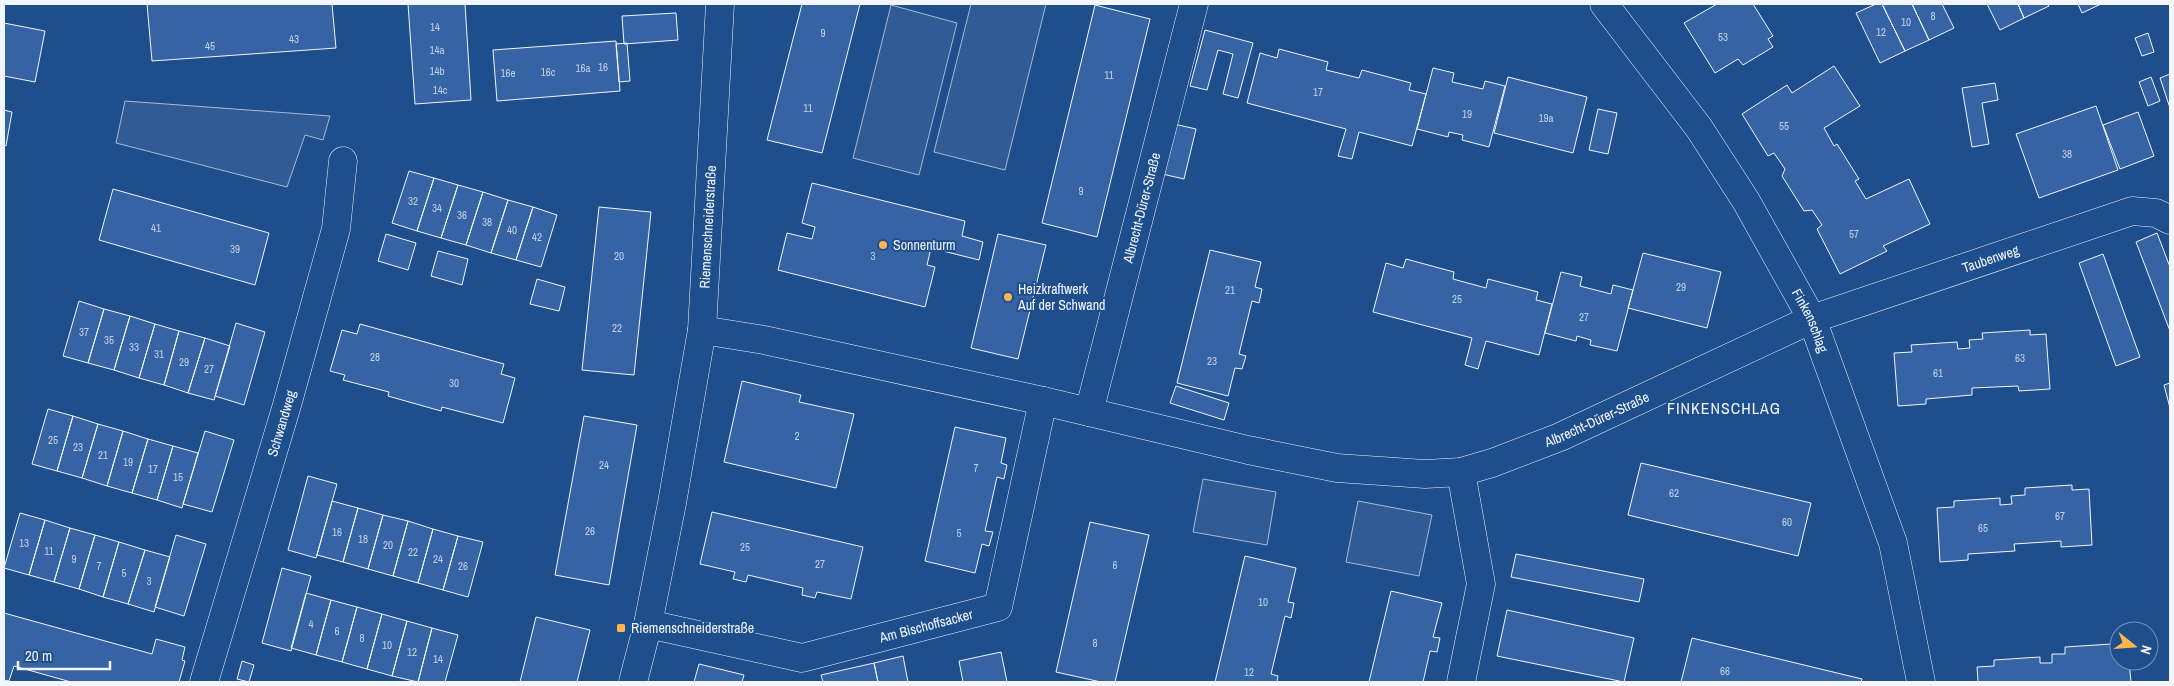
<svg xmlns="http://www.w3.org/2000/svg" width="2174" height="686" viewBox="0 0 2174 686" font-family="'Archivo Narrow',sans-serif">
	<rect width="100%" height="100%" fill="#1f4e8c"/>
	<path fill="#305b95" stroke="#a8bbd7" d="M971,4H1046L1005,170L934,152Z
		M891,5L957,23L919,175L853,158Z
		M125,101L330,116L323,140L305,135L287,187L116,143Z
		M1203,479L1276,492L1267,545L1193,532Z
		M1358,501L1432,515L1419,576L1346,562Z"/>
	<path fill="#3563a3" stroke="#f2f6ff" d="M147,4H332L336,48L152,61Z
		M408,4H465L471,100L415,104Z
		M802,4H860L822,153L767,140Z
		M1717,4H1753L1773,36L1768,39L1773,47L1743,65L1738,59L1715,73L1684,23Z
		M1876,4H1882L1905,51L1880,63L1856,13Z
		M1882,4H1912L1929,40L1905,51Z
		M1912,4H1942L1954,28L1929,40Z
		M1987,4H2018L2024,18L2000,30Z
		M2018,4H2048L2049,6L2024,18Z
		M2078,4H2101L2082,13Z
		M1095,5L1150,19L1097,237L1042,223Z
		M676,13L678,40L624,44L622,16Z
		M4,23L45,31L35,82L4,76Z
		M1205,30L1253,43L1238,98L1223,94L1233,54L1218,50L1207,90L1190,86Z
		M2148,33L2154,52L2142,56L2135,38Z
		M616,41L620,91L497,101L493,50Z
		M627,43L630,81L619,82L616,44Z
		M1279,49L1328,62L1326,70L1359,78L1362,70L1411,83L1409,90L1426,94L1412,146L1359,132L1352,159L1338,156L1346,129L1247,103L1260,53L1277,58Z
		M1834,66L1860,106L1824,128L1834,146L1837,144L1859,179L1855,181L1866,199L1909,179L1930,224L1883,246L1887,251L1840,274L1817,229L1822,225L1812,210L1804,211L1782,176L1785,169L1774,153L1768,156L1742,114L1787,85L1792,93Z
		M1433,68L1454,73L1452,82L1483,89L1485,81L1505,86L1489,147L1462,140L1463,135L1449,132L1448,137L1417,129Z
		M2170,74V108L2160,78Z
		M1508,77L1587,97L1573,153L1494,133Z
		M2151,77L2160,101L2148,106L2139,82Z
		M1995,83L1998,100L1982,103L1989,144L1972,147L1962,88Z
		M2096,106L2118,170L2039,198L2016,134Z
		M1598,109L1617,113L1608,154L1589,150Z
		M4,110L12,112L6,146L4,145Z
		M2138,112L2154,156L2120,169L2103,125Z
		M1170,123L1196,129L1184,179L1158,173Z
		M409,171L434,178L417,231L392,223Z
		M434,178L458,185L441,238L417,231Z
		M812,183L965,221L962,236L983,242L979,260L931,248L927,265L935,267L925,307L778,270L787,233L812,239L815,227L802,223Z
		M458,185L483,192L466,245L441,238Z
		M113,189L269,233L255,285L99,240Z
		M483,192L508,200L491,253L466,245Z
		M508,200L533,207L516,260L491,253Z
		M533,207L557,215L541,267L516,260Z
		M599,207L651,212L634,375L582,370Z
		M2157,233L2170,267V331L2136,242Z
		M386,234L416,243L408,270L378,261Z
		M998,234L1046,245L1018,359L971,348Z
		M1210,250L1261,262L1255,287L1262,289L1259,303L1252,301L1239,354L1246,356L1242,369L1235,368L1228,396L1177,383Z
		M438,251L468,259L462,285L431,276Z
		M1643,253L1721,272L1707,328L1628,308Z
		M2103,254L2140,357L2116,366L2079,263Z
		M1406,259L1454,272L1453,279L1486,288L1488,279L1538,292L1536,300L1552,304L1539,355L1486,341L1478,369L1465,365L1472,338L1373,312L1386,263L1403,268Z
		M1561,272L1582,277L1580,286L1611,294L1613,285L1633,290L1617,351L1590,345L1591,340L1577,336L1576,341L1545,333Z
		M537,279L565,287L559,311L530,304Z
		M79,301L104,309L88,363L63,356Z
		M104,309L130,316L114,370L88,363Z
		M130,316L155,324L139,378L114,370Z
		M236,323L265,332L244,405L215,396Z
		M155,324L179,331L164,385L139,378Z
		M360,324L504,364L501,374L515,378L503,423L442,407L441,411L388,396L389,392L343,380L345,375L330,371L342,330L357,334Z
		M2030,330V335L2046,334L2050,389L2019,391L2018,386L1972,388V395L1926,399V404L1898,406L1894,353L1912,352L1911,345L1957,342L1958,349L1970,348L1969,340L1983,339L1982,333Z
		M179,331L205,338L188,393L164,385Z
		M205,338L230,346L214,400L188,393Z
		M742,381L801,395L799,402L854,414L836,488L724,462Z
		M2170,383V408L2164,385Z
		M1176,386L1229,403L1224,420L1170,403Z
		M48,409L73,416L57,471L32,464Z
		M73,416L98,424L82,478L57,471Z
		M584,416L637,425L609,585L555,575Z
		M98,424L123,431L107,486L82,478Z
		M955,427L1006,438L1001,463L1007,465L1004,479L997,477L985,531L993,532L989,546L982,544L975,573L925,561Z
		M123,431L148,439L132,493L107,486Z
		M205,431L234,440L212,512L183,504Z
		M148,439L173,446L157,500L132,493Z
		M173,446L198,453L182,508L157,500Z
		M1641,463L1811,503L1798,556L1628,515Z
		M308,476L337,484L316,558L288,550Z
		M2072,485V490L2089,489L2092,545L2061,547V541L2014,544L2015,551L1968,554V560L1940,562L1937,508L1954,507V501L2000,498V505L2012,504L2011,496L2025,495V488Z
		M332,501L358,508L343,562L317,555Z
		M358,508L383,515L368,569L343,562Z
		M712,512L863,547L851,599L817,592L815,598L802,595L803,588L748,575L746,582L733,579L735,572L700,564Z
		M20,513L45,520L29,575L4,568Z
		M383,515L408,521L393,576L368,569Z
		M45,520L70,528L54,582L29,575Z
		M408,521L433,529L418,583L393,576Z
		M1090,522L1149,535L1115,682H1101L1056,672Z
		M70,528L95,535L79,589L54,582Z
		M433,529L458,536L443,590L418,583Z
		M95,535L119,542L103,597L79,589Z
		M176,535L206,544L184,616L155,607Z
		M458,536L483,542L468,597L443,590Z
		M119,542L145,550L128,604L103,597Z
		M145,550L170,557L154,612L128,604Z
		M1516,554L1644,579L1639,602L1511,577Z
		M1245,556L1296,568L1288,602L1294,603L1291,618L1285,616L1271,674L1278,676L1277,682H1215Z
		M282,568L311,576L291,651L262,643Z
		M1391,591L1442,603L1433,637L1440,638L1437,652L1430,651L1423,682H1369Z
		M306,593L331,600L316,655L291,648Z
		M331,600L357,607L342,662L316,655Z
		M357,607L382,614L367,669L342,662Z
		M1507,610L1634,638L1624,682L1497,656Z
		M4,613L152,654L156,639L185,647L182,660L185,661L179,682H71L14,666L9,681L4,680Z
		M382,614L407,621L392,676L367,669Z
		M536,617L590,630L577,682H520Z
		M407,621L432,628L418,682L392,676Z
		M432,628L458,635L445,682H418Z
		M1692,638L1862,679L1861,682H1681Z
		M2112,644V649H2119V661H2129L2131,682H1978L1977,667L1994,666V660L2040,657V663H2052V654H2065V647Z
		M1001,652L1007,682H963L959,661Z
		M903,656L908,682H878L874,663Z
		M242,661L254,665L249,682L237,679Z
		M874,663L878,682H823L821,675Z
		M699,664L744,675L742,682H694Z"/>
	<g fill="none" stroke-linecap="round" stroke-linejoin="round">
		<g stroke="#f2f6ff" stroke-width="29">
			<g id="street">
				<path id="s1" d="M1604,4L1699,128L1746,201L1812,319L1893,543L1921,682"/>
				<path id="s2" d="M702,330L764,340L1043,401L1248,450L1337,468L1425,474L1461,472L1492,463L1560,437L1812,319L2132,211L2156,213L2170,220"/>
				<path id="s3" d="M1089,412L1194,4"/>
				<path d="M1461,472L1481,584L1461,682"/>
				<path id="s4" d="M648,624L802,658L998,607L1043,401"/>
				<path id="s5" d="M204,682L287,405L336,229L343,161"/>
				<path id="s6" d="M633,682L648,624L672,503L702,330L720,4"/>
			</g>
		</g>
		<use href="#street" stroke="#1f4e8c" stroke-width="28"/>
	</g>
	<g fill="#ffb74d" stroke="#1f4e8c" stroke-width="2">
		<circle cx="883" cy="245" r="5"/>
		<circle cx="1008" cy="297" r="5"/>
		<rect x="616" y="623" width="10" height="10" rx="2.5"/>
	</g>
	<g text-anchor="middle" stroke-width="4" stroke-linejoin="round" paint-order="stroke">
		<g font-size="11" fill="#c3d1e8">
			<text x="1933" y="20">8</text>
			<text x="1906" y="26">10</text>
			<text x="435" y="31">14</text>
			<text x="1881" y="36">12</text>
			<text x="823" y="37">9</text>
			<text x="1723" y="41">53</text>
			<text x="294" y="43">43</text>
			<text x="210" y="50">45</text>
			<text x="437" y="54">14a</text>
			<text x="603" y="71">16</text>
			<text x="583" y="72">16a</text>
			<text x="437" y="75">14b</text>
			<text x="548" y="76">16c</text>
			<text x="508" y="77">16e</text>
			<text x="1109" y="79">11</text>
			<text x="440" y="94">14c</text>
			<text x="1318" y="96">17</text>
			<text x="808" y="112">11</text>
			<text x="1467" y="118">19</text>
			<text x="1546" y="122">19a</text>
			<text x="1784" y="130">55</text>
			<text x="2067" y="158">38</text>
			<text x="1081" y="195">9</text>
			<text x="413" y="205">32</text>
			<text x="437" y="212">34</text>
			<text x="462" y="219">36</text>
			<text x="487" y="226">38</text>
			<text x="156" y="232">41</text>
			<text x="512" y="234">40</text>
			<text x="1854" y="238">57</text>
			<text x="537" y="241">42</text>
			<text x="235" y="253">39</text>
			<text x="619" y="260">20</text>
			<text x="873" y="260">3</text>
			<text x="1681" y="291">29</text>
			<text x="1230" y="294">21</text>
			<text x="1457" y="303">25</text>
			<text x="1584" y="321">27</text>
			<text x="617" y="332">22</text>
			<text x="84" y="336">37</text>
			<text x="109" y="344">35</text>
			<text x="134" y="351">33</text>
			<text x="159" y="358">31</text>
			<text x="375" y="361">28</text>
			<text x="2020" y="362">63</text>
			<text x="1212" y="365">23</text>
			<text x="184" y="366">29</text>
			<text x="209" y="373">27</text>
			<text x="1938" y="377">61</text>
			<text x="454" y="387">30</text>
			<text x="797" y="440">2</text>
			<text x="53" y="444">25</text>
			<text x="78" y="451">23</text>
			<text x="103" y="459">21</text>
			<text x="128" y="466">19</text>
			<text x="604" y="469">24</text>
			<text x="976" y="472">7</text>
			<text x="153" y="473">17</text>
			<text x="178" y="481">15</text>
			<text x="1674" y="497">62</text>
			<text x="2060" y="520">67</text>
			<text x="1787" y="526">60</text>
			<text x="1983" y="532">65</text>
			<text x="590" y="535">26</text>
			<text x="337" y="536">16</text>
			<text x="959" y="537">5</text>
			<text x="363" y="543">18</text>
			<text x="24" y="547">13</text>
			<text x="388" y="549">20</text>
			<text x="745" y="551">25</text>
			<text x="49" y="555">11</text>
			<text x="413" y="556">22</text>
			<text x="74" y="563">9</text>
			<text x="438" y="563">24</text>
			<text x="820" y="568">27</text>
			<text x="1115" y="569">6</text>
			<text x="99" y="570">7</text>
			<text x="463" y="570">26</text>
			<text x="124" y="577">5</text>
			<text x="149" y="585">3</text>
			<text x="1263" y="606">10</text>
			<text x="311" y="628">4</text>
			<text x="337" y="635">6</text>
			<text x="362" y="642">8</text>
			<text x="1095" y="647">8</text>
			<text x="387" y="649">10</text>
			<text x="412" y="656">12</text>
			<text x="438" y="663">14</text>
			<text x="1725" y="675">66</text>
			<text x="1249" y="676">12</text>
		</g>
		<g font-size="14" fill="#f2f6ff" stroke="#1f4e8c">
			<text dy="5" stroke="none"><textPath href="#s3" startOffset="211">Albrecht-Dürer-Straße</textPath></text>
			<text dy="5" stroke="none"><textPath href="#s6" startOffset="462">Riemenschneiderstraße</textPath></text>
			<text dy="5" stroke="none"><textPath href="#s2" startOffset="1346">Taubenweg</textPath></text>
			<text dy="5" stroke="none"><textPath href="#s1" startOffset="379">Finkenschlag</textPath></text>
			<text dy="5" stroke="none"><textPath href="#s2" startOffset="920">Albrecht-Dürer-Straße</textPath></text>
			<text dy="5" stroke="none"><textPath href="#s5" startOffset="270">Schwandweg</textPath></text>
			<text dy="5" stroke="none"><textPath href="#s4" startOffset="286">Am Bischoffsacker</textPath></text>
		</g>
		<g font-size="14" fill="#f2f6ff" stroke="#1f4e8c" text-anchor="start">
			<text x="893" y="250">Sonnenturm</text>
			<text x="1018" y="294">Heizkraftwerk<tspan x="1018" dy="16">Auf der Schwand</tspan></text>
			<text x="631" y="633">Riemenschneiderstraße</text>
		</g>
		<g font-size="16" letter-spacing="1" fill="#f2f6ff" stroke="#1f4e8c">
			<text x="1724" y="414">FINKENSCHLAG</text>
		</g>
	</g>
	<rect width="2174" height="686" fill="none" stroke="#f2f6ff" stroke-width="10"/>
	<g transform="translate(2134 646) rotate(107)"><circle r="24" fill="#1f4e8c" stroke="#7391ba"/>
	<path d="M0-4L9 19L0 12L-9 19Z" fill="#ffb74d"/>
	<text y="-8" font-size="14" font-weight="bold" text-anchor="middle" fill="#f2f6ff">N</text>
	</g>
	<path d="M18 661v8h92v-8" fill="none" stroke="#f2f6ff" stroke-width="2.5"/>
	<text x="25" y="661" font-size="15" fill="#f2f6ff" stroke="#1f4e8c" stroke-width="4" paint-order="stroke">20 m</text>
</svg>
